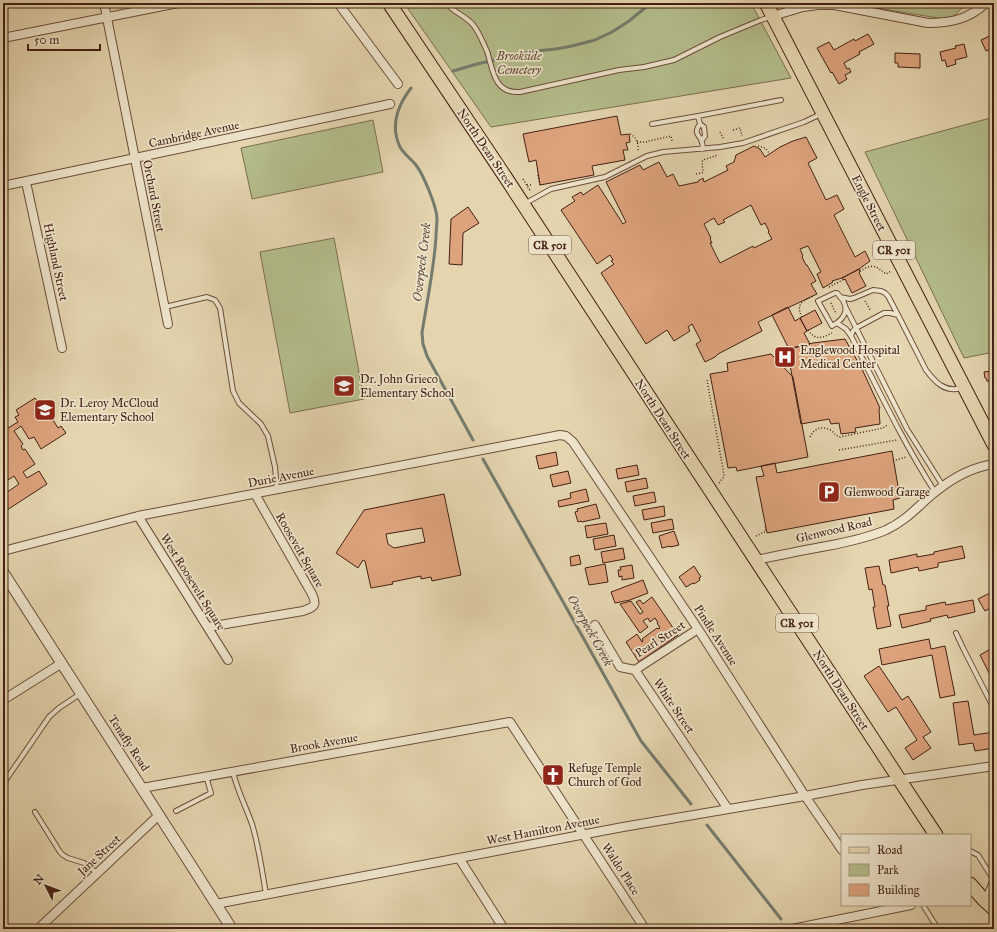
<svg xmlns="http://www.w3.org/2000/svg" width="997" height="932" viewBox="0 0 997 932" font-family="'IM FELL Great Primer',serif">
	<rect width="100%" height="100%" fill="#e4d5af"/>
	<filter id="stains"><feTurbulence type="fractalNoise" baseFrequency=".005" numOctaves="4"/><feColorMatrix values="0 0 0 0 .2 0 0 0 0 .09 0 0 0 0 .02 0 0 0 .5 -.17"/></filter>
	<radialGradient id="worn" r=".72"><stop offset=".6" stop-color="#630" stop-opacity="0"/><stop offset="1" stop-color="#630" stop-opacity=".3"/></radialGradient>
	<path fill="#b4bd8b" stroke="#7c6e50" d="M404,3H751L791,78L491,127Z
		M846,3H967L950,20Z
		M994,117V352L964,358L865,152Z
		M373,120L383,172L252,199L241,148Z
		M334,238L364,399L290,413L260,252Z"/>
	<g fill="none" stroke-linecap="round" stroke-linejoin="round">
		<path stroke="#757c6d" stroke-width="3" d="M453,71L477,64L535,51L556,49L572,46L595,40L612,32L629,21L651,3
			M411,88C398,105 390,126 400,147C404,154 411,159 416,165C424,176 436,205 437,218C437,224 436,231 436,237C434,269 427,301 422,333L423,344L427,356L473,440
			M483,459L641,741L691,804
			M707,825L781,919"/>
	</g>
	<path fill="#dda37d" stroke="#442014" fill-rule="evenodd" d="M868,34L874,44L859,52L860,54L844,63L847,69L849,68L851,72L845,75L847,79L839,84L832,72L831,73L817,48L829,42L834,50L854,39L855,41Z
		M994,34V47L986,51L981,40Z
		M964,44L967,57L955,60L956,64L947,67L945,60L942,61L940,52L956,48L955,46Z
		M895,53L920,54V68L898,67V63H895Z
		M617,116L621,135L629,134L630,142L626,143L628,150H623L625,160L592,166L594,175L540,185L536,160L529,162L523,134Z
		M806,137L817,158L808,163L826,200L837,195L844,209L834,215L855,257L865,251L870,261L859,269L842,278L832,281L833,282L823,288L817,274L821,272L808,246L800,249L803,256L802,257L806,265H807L816,281L811,284L817,294L758,322L762,331L718,354L715,357L705,362L696,344L701,341L692,324L688,327L690,331L674,341L667,330L646,344L601,273L614,264L611,261L613,260L610,255L597,264L561,210L575,201L572,197L581,192L583,195L598,185L623,224L626,222L606,182L640,165L643,170L659,162L667,177L673,174L679,186L698,182V181L703,178L704,182L728,170L726,166L734,162L736,155L754,146L760,149L765,157L780,147L793,141ZM751,205L761,225L765,223L769,231L768,232L772,239L754,248L753,246L720,263L710,243H712L710,239L711,238L704,224L714,218L718,225L725,222L723,220Z
		M468,207L479,223L463,233L462,265L449,264L451,219Z
		M859,269L860,272L859,273L866,286L852,293L845,279L844,280L842,278Z
		M788,307L795,321L800,318L807,331L804,333L810,344L789,349L772,315Z
		M815,310L822,323L807,331L800,318Z
		M845,339L862,369L880,408L879,409L880,424L855,428L856,432L841,434L839,423L831,424L829,419L801,424L787,349L813,343Z
		M771,354L793,377L808,457L737,471L736,467L728,468L710,374L728,371L727,363Z
		M994,369V384H990L989,381H987L986,378H985L984,372L992,371L991,370Z
		M35,398L40,406L43,404L58,428L61,426L66,433L41,449L34,437L29,439L21,426L14,431L23,444L21,446L23,450L25,449L35,464L23,472L27,478L39,471L47,484L7,510L3,504V495L19,484L14,476L8,480L3,471V467L4,466L3,464V420L8,428L18,422L15,417L19,415L16,410Z
		M892,451L900,498L893,500L894,509L767,533L756,477L764,476L761,466L775,463L777,473Z
		M556,452L558,465L539,469L536,456Z
		M637,465L639,475L618,479L616,469Z
		M568,471L571,483L553,487L550,475Z
		M646,478L648,488L627,492L625,482Z
		M586,489L589,501L559,507L558,501L571,498L570,493Z
		M654,492L656,502L635,506L633,496Z
		M444,494L461,575L432,581L431,577L421,579V576L392,582L393,584L371,588L365,561L363,560L358,568L336,553L364,510ZM422,528L425,542L394,548L388,544L386,534Z
		M596,504L600,518L582,522L581,521L578,522L575,512L578,511L577,509Z
		M664,506L665,516L644,520L642,510Z
		M672,519L674,529L653,533L651,523Z
		M606,523L608,534L587,538L585,526Z
		M674,531L679,545L670,547V546L662,548L659,536Z
		M614,535L616,546L595,550L593,539Z
		M962,546L965,558L938,563V567L919,571L918,567L891,573L889,560L917,554V557L934,554V552Z
		M623,548L625,559L603,563L601,552Z
		M579,555L581,564L571,566L570,557Z
		M605,564L608,582L589,585L585,568Z
		M632,565L634,578L622,580V576L619,577L618,570H621L620,567Z
		M694,566L701,577L699,578L700,580L694,584L693,583L686,587L679,577Z
		M879,566L883,585H885L889,606H887L891,626L877,629L873,607H875L872,589L869,590L865,568Z
		M643,580L648,593L630,600L615,603L611,592Z
		M994,591V606L985,611L978,599Z
		M652,597L678,635L639,662L626,642L637,634L642,642L643,641L642,639L657,628L658,629L660,628L657,623H658L655,618L650,622L648,618L643,621L648,627L640,633L620,604L631,601L640,614L643,612L636,602L640,600L643,604Z
		M973,600L975,612L948,618L947,615L930,619L931,621L902,628L899,615L926,610V606L945,602L946,605Z
		M994,626V643H993L990,627Z
		M929,639L931,649L945,646L955,695L940,698L932,655L882,665L879,649Z
		M994,647V674L990,675L980,655Z
		M879,666L902,700L908,696L931,732L923,737L931,748L913,760L905,748L917,740L896,707L888,712L864,676Z
		M968,701L974,735L994,732V748L975,751L973,743L959,745L953,703Z"/>
	<g fill="none" stroke-linecap="round" stroke-linejoin="round">
		<g stroke="#6c4d3b" stroke-width="6">
			<path id="service" d="M446,3C454,13 467,16 474,26C480,34 483,43 487,51C493,70 494,94 520,92L619,70L644,67L674,60L720,37L761,20L771,17
				M652,124L698,116
				M700,124C695,131 696,133 701,139C702,142 703,146 703,149
				M702,140L705,136L704,127L700,124L698,116L781,100
				M524,204L551,189L605,177L647,156L663,152L720,147L743,143L804,122L821,114
				M835,293H837C850,306 848,317 832,326L818,301Z
				M840,297L850,299L854,298L873,290L881,291L885,293L888,296L898,315L926,370C935,382 945,393 962,388
				M165,307L207,297L215,300L220,308L233,391L239,403L261,424L268,436L275,467L277,489
				M846,308L907,429L943,486
				M837,323L846,329L851,336C878,389 903,442 935,492
				M851,336L853,331L856,328L884,313H890L898,315
				M956,633L963,648L994,709
				M233,772C237,790 246,807 252,824C259,847 262,871 266,894
				M3,784L49,717L59,708L80,694
				M176,811L211,793L206,776
				M35,812L60,852L63,855L68,858L84,863L97,873
				M970,851L978,855L993,879L985,898
				M923,905L938,929"/>
		</g>
		<g stroke="#6c4d3b" stroke-width="10">
			<path id="minor" d="M104,3L168,324
				M338,3L398,84
				M773,16L803,7L818,5H834L928,23C951,23 969,19 986,3
				M3,38L178,3
				M26,182L62,348
				M3,186L390,104
				M138,516L228,660
				M3,551L138,516L560,435L566,436L573,442L698,629L805,796L842,850
				M756,560C780,555 804,550 827,546C848,542 867,538 886,530C907,520 917,507 934,493C951,479 972,467 994,464
				M595,625L620,667L635,670L728,809
				M208,627L303,611C315,607 317,605 312,594L255,494
				M635,670L698,629
				M3,700L62,663
				M142,788L510,722L645,929
				M459,858L504,929
				M216,904L623,827L805,796L862,785L994,766
				M38,929L159,815
				M792,929L911,905"/>
		</g>
		<g stroke="#6c4d3b" stroke-width="12">
			<path id="tertiary" d="M3,572L232,929"/>
		</g>
		<g stroke="#442014" stroke-width="15">
			<path id="primary" d="M389,3L506,178L888,762L899,779L936,835
				M766,3L994,445
				M970,884L984,900L994,909"/>
		</g>
		<path stroke="#442014" stroke-width="1.5" stroke-dasharray="1 2" stroke-linecap="butt" d="M733,130L740,128L742,136
			M720,132L723,138V140
			M630,134C637,137 639,145 638,152
			M637,142H648L649,141L671,136L672,141
			M758,146L765,148L770,154
			M696,174L702,173L703,172L702,162L703,160L718,155
			M538,175L540,185
			M523,179L531,192
			M527,185H533
			M860,271C865,268 872,264 878,268C881,270 883,272 886,274L891,271
			M829,287L843,280
			M865,301L871,311
			M831,303L836,314
			M802,317C795,304 803,301 813,296
			M808,330C816,341 822,338 832,333
			M707,380L724,475L723,478L719,483
			M810,437C814,428 823,425 832,431C835,434 836,436 840,437L883,428L886,426L888,424
			M839,450L897,440
			M893,461L906,457
			M756,536L766,531L765,525"/>
		<use href="#service" stroke="#ede4cb" stroke-width="4"/>
		<use href="#minor" stroke="#ede4cb" stroke-width="8"/>
		<use href="#tertiary" stroke="#ede4cb" stroke-width="10"/>
		<use href="#primary" stroke="#e4d5af" stroke-width="13"/>
	</g>
	<defs>
		<g id="hospital-square" transform="scale(1.15)"><rect x="-9" y="-9" width="18" height="18" rx="4" fill="#8f2418" stroke="#ede4cb"/><path d="M-5-5h3v3.5h4V-5h3V5h-3V1.5h-4V5h-3Z" fill="#fff"/></g>
		<g id="school-square" transform="scale(1.15)"><rect x="-9" y="-9" width="18" height="18" rx="4" fill="#8f2418" stroke="#ede4cb"/><path d="M0-5L7-2L0 1L-7-2ZM-4 1L0 2.5L4 1V4Q0 6-4 4Z" fill="#fff"/></g>
		<g id="parking-square" transform="scale(1.15)"><rect x="-9" y="-9" width="18" height="18" rx="4" fill="#8f2418" stroke="#ede4cb"/><path d="M-3.5-5.5H1a3.5 3.5 0 0 1 0 7H-1V5.5H-3.5ZM-1-3.4V-.6H.8a1.4 1.4 0 0 0 0-2.8Z" fill="#fff"/></g>
		<g id="church-square" transform="scale(1.15)"><rect x="-9" y="-9" width="18" height="18" rx="4" fill="#8f2418" stroke="#ede4cb"/><path d="M-1.2-6h2.4v3.5h3.3v2.4h-3.3V6h-2.4V-.1h-3.3v-2.4h3.3Z" fill="#fff"/></g>
	</defs>
	<g fill-rule="evenodd">
		<use href="#hospital-square" x="785" y="357"/>
		<use href="#school-square" x="344" y="386"/>
		<use href="#school-square" x="45" y="410"/>
		<use href="#parking-square" x="829" y="492"/>
		<use href="#church-square" x="553" y="775"/>
	</g>
	<g text-anchor="middle" stroke-width="3.5" stroke-linejoin="round" paint-order="stroke">
		<g fill="#ede4cb" stroke="#775b4b" stroke-width="1">
			<rect x="529" y="236" width="42" height="18" rx="3"/>
			<rect x="873" y="241" width="42" height="18" rx="3"/>
			<rect x="776" y="614" width="42" height="18" rx="3"/>
		</g>
		<g font-size="11" font-weight="bold" fill="#442014">
			<text x="550" y="249">CR 501</text>
			<text x="894" y="254">CR 501</text>
			<text x="797" y="627">CR 501</text>
		</g>
		<g font-size="12" font-style="italic" fill="#604732" stroke="#ede4cb">
			<text x="519" y="60">Brookside<tspan x="519" dy="14">Cemetery</tspan></text>
		</g>
		<g font-size="12" fill="#442014" stroke="#ede4cb">
			<text transform="translate(194 134) rotate(-12)" y="4">Cambridge Avenue</text>
			<text transform="translate(486 148) rotate(56)" y="4">North Dean Street</text>
			<text transform="translate(154 196) rotate(79)" y="4">Orchard Street</text>
			<text transform="translate(869 203) rotate(63)" y="4">Engle Street</text>
			<text transform="translate(56 262) rotate(78)" y="4">Highland Street</text>
			<text transform="translate(663 419) rotate(57)" y="4">North Dean Street</text>
			<text transform="translate(281 477) rotate(-11)" y="4">Durie Avenue</text>
			<text transform="translate(834 530) rotate(-13)" y="4">Glenwood Road</text>
			<text transform="translate(300 550) rotate(60)" y="4">Roosevelt Square</text>
			<text transform="translate(193 582) rotate(58)" y="4">West Roosevelt Square</text>
			<text transform="translate(716 635) rotate(57)" y="4">Pindle Avenue</text>
			<text transform="translate(660 639) rotate(-33)" y="4">Pearl Street</text>
			<text transform="translate(841 690) rotate(57)" y="4">North Dean Street</text>
			<text transform="translate(674 706) rotate(56)" y="4">White Street</text>
			<text transform="translate(129 743) rotate(57)" y="4">Tenafly Road</text>
			<text transform="translate(324 743) rotate(-10)" y="4">Brook Avenue</text>
			<text transform="translate(543 830) rotate(-11)" y="4">West Hamilton Avenue</text>
			<text transform="translate(99 855) rotate(-43)" y="4">Jane Street</text>
			<text transform="translate(621 869) rotate(57)" y="4">Waldo Place</text>
		</g>
		<g font-size="12" fill="#442014" stroke="#ede4cb" text-anchor="start">
			<text x="800" y="354">Englewood Hospital<tspan x="800" dy="14">Medical Center</tspan></text>
			<text x="360" y="383">Dr. John Grieco<tspan x="360" dy="14">Elementary School</tspan></text>
			<text x="60" y="407">Dr. Leroy McCloud<tspan x="60" dy="14">Elementary School</tspan></text>
			<text x="844" y="496">Glenwood Garage</text>
			<text x="568" y="772">Refuge Temple<tspan x="568" dy="14">Church of God</tspan></text>
		</g>
		<g font-size="13" font-style="italic" fill="#584639" stroke="#ede4cb">
			<text transform="translate(421 262) rotate(-83)" y="5">Overpeck Creek</text>
			<text transform="translate(591 630) rotate(61)" y="5">Overpeck Creek</text>
		</g>
	</g>
	<rect width="997" height="932" fill="none" stroke="#e4d5af" stroke-width="16"/>
	<rect x="4" y="4" width="989" height="924" fill="none" stroke="#442014" stroke-width="2"/>
	<rect x="8" y="8" width="981" height="916" fill="none" stroke="#442014"/>
	<rect x="841" y="834" width="130" height="72" fill="#ede4cb" stroke="#a99682"/>
	<rect x="849" y="847" width="20" height="6" fill="#e4d5af" stroke="#a99682"/>
	<text x="877" y="854" font-size="12" fill="#442014">Road</text>
	<rect x="849" y="864" width="20" height="12" fill="#b4bd8b" stroke="#a99682"/>
	<text x="877" y="874" font-size="12" fill="#442014">Park</text>
	<rect x="849" y="884" width="20" height="12" fill="#dda37d" stroke="#a99682"/>
	<text x="877" y="894" font-size="12" fill="#442014">Building</text>
	<g transform="translate(46 886) rotate(312)" stroke="#ede4cb" stroke-width="3" paint-order="stroke">
	<path d="M0-3L7 15L0 10L-7 15Z" fill="#442014"/>
	<text y="-6" font-size="11" font-weight="bold" text-anchor="middle" fill="#442014">N</text>
	</g>
	<path d="M28 44v6h72v-6" fill="none" stroke="#442014" stroke-width="2"/>
	<text x="34" y="44" font-size="12" fill="#442014" stroke="#ede4cb" stroke-width="3" paint-order="stroke">50 m</text>
	<rect width="100%" height="100%" filter="url(#stains)"/>
	<rect width="100%" height="100%" fill="url(#worn)"/>
</svg>
